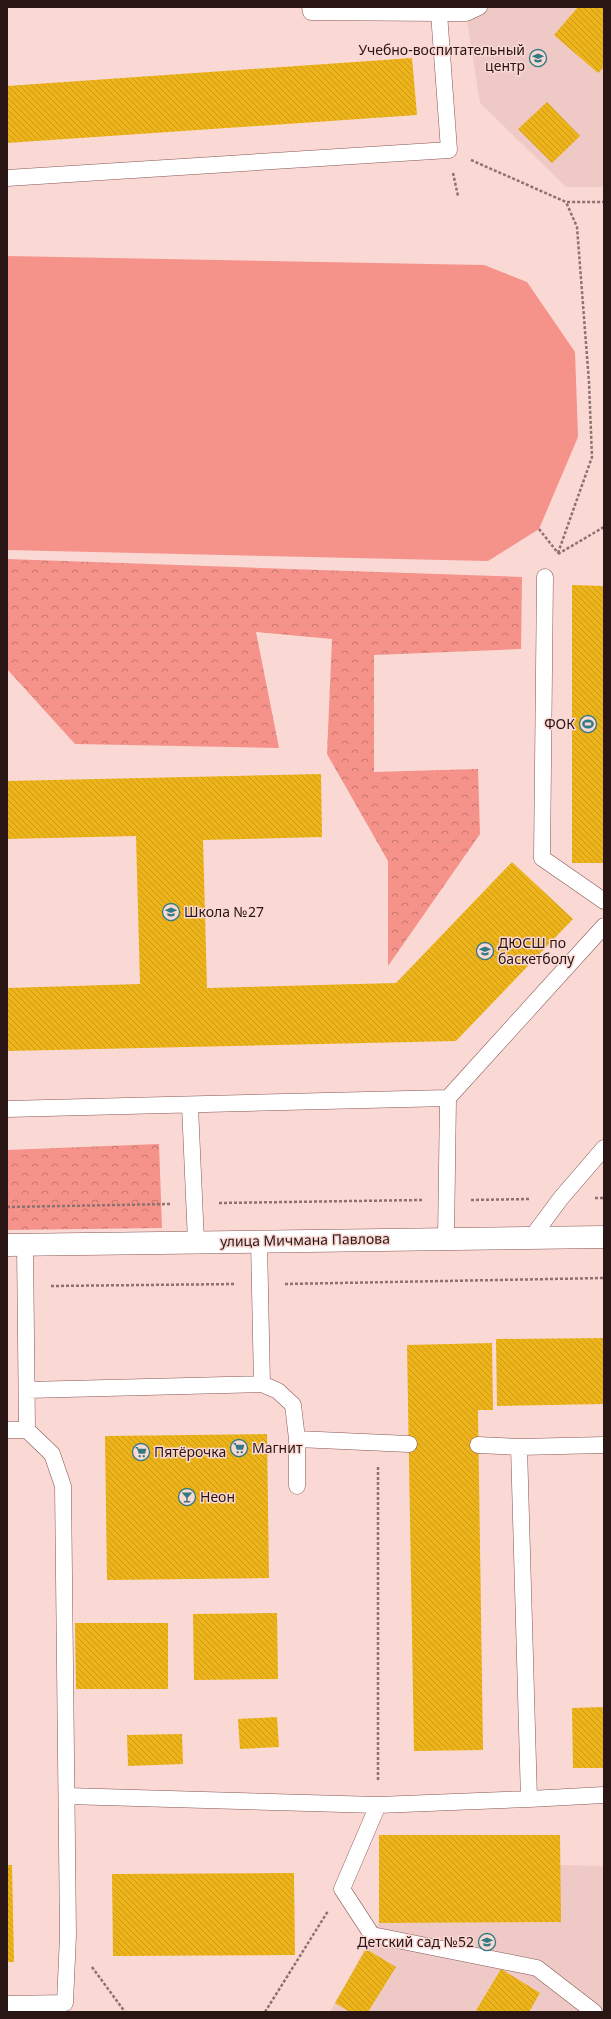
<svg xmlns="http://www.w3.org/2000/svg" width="611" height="2019" viewBox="0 0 611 2019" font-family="'Noto Sans',sans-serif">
	<defs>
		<pattern id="forest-crowns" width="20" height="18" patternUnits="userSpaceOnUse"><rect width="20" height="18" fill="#f5928a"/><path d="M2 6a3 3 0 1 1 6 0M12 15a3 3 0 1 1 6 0" fill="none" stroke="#c67670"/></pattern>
		<pattern id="building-back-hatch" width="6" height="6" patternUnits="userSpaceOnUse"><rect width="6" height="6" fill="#ecb41a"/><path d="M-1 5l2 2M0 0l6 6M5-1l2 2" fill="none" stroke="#ca9a17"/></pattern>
	</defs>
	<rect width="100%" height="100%" fill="#fad8d4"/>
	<path fill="#efc9c5" d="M465,7H604V187H566L480,103Z
		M560,1865L604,1866V2012H330L379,1923L560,1922Z"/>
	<path fill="url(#forest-crowns)" d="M7,559L522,577L521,649L374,655V772L478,769L480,834L388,966V861L327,754L332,639L256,632L279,748L75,744L7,669Z
		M159,1144L162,1228L7,1230V1150Z"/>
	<path fill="#f5928a" d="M7,256L484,265L527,282L575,352L578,437L539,529L488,561L7,550Z"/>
	<path fill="url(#building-back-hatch)" d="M578,7H604V67L598,73L554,35Z
		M412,58L417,115L7,143V86Z
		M547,102L580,136L552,163L518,129Z
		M572,585L604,586V863H572Z
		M321,774L322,837L203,840L207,988L396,983L512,862L573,919L456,1041L7,1051V988L140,984L136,836L7,839V781Z
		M604,1338V1404L497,1406L496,1339Z
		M492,1343L493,1410H478L483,1750L414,1751L407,1345Z
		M267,1434L269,1578L107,1580L105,1436Z
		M277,1613L278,1679L194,1680L193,1614Z
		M75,1623H168V1689H76Z
		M604,1707V1768H573L572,1708Z
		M277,1717L279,1747L240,1749L238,1719Z
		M182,1734L183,1764L128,1766L127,1735Z
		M379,1835H560L561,1922L379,1923Z
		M7,1865H12L14,1962H7Z
		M294,1873L295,1955L113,1956L112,1874Z
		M366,1949L396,1967L368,2012H350L335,2003Z
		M501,1969L540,1993L529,2012H475Z"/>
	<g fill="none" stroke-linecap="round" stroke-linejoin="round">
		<g stroke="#865652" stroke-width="17">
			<path id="service" d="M439,13H466L479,7
				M7,178L449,150L439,13L311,12L310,7
				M545,577L542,858L604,901
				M190,1106L196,1242
				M7,1109L448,1098L604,926
				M532,1237L561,1198L604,1148
				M446,1238L448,1098
				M259,1241L262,1384L278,1391L293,1405L297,1439L409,1444
				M25,1245L27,1430
				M27,1390L262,1384
				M7,1430H27L52,1454L63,1486L68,1935L65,2003L7,2004
				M478,1445L519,1447L604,1445
				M519,1447L529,1799L604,1795
				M297,1486V1439
				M67,1796L378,1805L529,1799
				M378,1805L342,1889L372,1935L537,1968L594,2012"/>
		</g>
		<g stroke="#865652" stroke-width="23">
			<path id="minor" d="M7,1245L604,1237"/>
		</g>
		<path stroke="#8d7270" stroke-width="2.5" stroke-dasharray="3 2" stroke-linecap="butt" d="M471,160L566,202H604
			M453,173L458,196
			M539,529L558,553
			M558,553L592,457L589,382L577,227L566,202
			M558,554L604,527
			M595,1198H604
			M471,1200L530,1199
			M219,1203L422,1200
			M7,1207L170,1204
			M285,1284L604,1278
			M51,1286L236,1284
			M378,1467V1780
			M92,1967L125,2012
			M265,2012L328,1911"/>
		<use href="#service" stroke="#fff" stroke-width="16"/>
		<use href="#minor" stroke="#fff" stroke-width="22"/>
	</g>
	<defs>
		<g id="school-ring" transform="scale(0.9)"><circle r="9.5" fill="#fad8d4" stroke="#337b83" stroke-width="1.5"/><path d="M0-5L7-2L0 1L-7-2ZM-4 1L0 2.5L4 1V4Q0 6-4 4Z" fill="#337b83"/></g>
		<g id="stadium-ring" transform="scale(0.9)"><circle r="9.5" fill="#fad8d4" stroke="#337b83" stroke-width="1.5"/><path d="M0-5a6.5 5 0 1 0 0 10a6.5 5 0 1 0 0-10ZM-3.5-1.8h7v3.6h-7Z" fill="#337b83"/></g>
		<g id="supermarket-ring" transform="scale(0.9)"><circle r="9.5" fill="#fad8d4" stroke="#337b83" stroke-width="1.5"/><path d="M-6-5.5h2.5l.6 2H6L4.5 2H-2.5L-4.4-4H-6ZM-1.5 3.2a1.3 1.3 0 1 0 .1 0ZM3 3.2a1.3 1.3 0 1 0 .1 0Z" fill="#337b83"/></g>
		<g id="bar-ring" transform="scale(0.9)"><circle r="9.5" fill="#fad8d4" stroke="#337b83" stroke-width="1.5"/><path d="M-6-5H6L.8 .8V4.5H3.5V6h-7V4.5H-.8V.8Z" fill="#337b83"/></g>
	</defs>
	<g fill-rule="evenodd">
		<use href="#school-ring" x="538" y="58"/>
		<use href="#stadium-ring" x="588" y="724"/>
		<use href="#school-ring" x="171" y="912"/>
		<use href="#school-ring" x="485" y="951"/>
		<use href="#supermarket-ring" x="239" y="1448"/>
		<use href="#supermarket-ring" x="141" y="1452"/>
		<use href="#bar-ring" x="187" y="1497"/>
		<use href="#school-ring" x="487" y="1942"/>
	</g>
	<g text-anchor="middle" stroke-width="3" stroke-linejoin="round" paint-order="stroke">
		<g font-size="14" fill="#291514" stroke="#fad8d4" text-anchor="start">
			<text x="525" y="55" text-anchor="end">Учебно-воспитательный<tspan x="525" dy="16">центр</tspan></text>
			<text x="575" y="729" text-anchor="end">ФОК</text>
			<text x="184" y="917">Школа №27</text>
			<text x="498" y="948">ДЮСШ по<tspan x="498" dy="16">баскетболу</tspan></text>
			<text x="252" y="1453">Магнит</text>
			<text x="154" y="1457">Пятёрочка</text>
			<text x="200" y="1502">Неон</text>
			<text x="474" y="1947" text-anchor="end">Детский сад №52</text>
		</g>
		<g font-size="14" fill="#291514" stroke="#fad8d4">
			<text transform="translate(305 1240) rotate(-1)" y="5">улица Мичмана Павлова</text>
		</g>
	</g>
	<rect width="611" height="2019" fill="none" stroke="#291514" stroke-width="16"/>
</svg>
